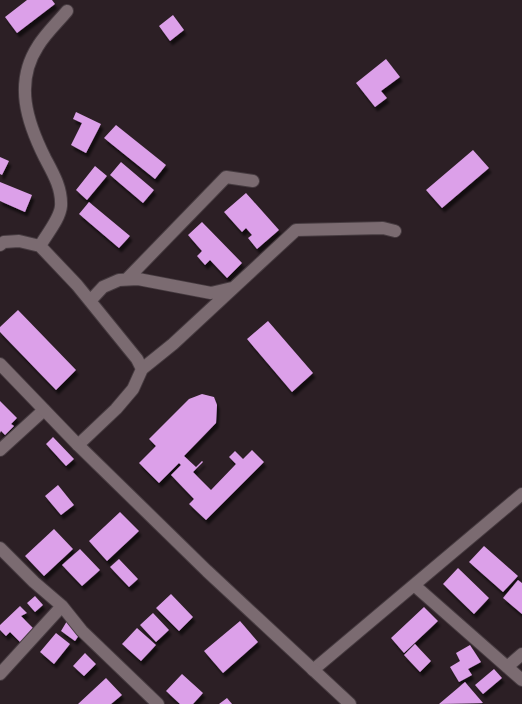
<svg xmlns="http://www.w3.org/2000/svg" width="522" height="704" viewBox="0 0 522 704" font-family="Manrope,sans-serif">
	<defs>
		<filter id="shadow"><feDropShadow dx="2.5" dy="4.5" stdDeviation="1" flood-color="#0009"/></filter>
	</defs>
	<rect width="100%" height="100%" fill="#2c1f25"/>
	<path fill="#dca0e9" filter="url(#shadow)" d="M27,0H52L55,4L17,33L5,17Z
		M173,15L184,30L170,41L159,26Z
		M386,59L400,77L381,91L387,98L375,107L356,83Z
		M76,112L101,124L86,153L71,145L82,123L73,119Z
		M116,125L166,165L155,179L104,138Z
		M473,150L489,168L442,208L426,190Z
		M0,157L9,161L2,175L0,174Z
		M121,162L154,190L143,203L110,175Z
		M95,166L107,176L87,200L76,190Z
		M0,182L32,195L25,212L0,201Z
		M246,193L279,230L257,249L248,238L252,235L246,228L242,232L224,212Z
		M89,202L130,236L119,248L79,214Z
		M202,222L242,263L227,278L210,260L205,265L197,256L202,251L188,235Z
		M18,310L76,370L56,390L0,332V327Z
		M268,321L313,373L292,392L247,339Z
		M202,394L214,397L217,405L216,423L184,456L196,467L202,461L203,462L193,472L211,490L236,464L229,457L235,451L243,459L252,450L264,462L206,520L189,504L194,499L171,475L181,465L179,463L159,483L139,463L156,446L149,439L189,399Z
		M0,401L17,418L11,424L14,426L5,435L1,431L0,433Z
		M53,437L74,459L66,466L46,444Z
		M58,485L74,505L61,515L45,496Z
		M120,512L139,531L107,561L89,541Z
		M54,529L73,549L44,576L25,556Z
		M484,546L518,576L503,592L469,562Z
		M80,549L100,570L82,586L62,565Z
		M119,559L138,579L129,587L110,567Z
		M458,568L489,598L474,614L443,584Z
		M518,580L522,583V614L503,598Z
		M171,594L193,617L179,631L156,608Z
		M35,596L43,605L35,612L27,603Z
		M20,606L27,613L21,616L35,630L21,643L10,632L6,636L0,630V625Z
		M424,607L438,621L404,653L391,638Z
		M153,613L169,630L156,642L140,625Z
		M67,621L82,631L75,641L61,631Z
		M240,621L258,642L223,673L204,651Z
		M137,628L156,645L141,661L122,644Z
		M56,633L70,644L54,664L40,652Z
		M415,644L431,661L420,672L404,655Z
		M470,645L481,662L468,669L472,675L459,682L450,667L460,661L456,653Z
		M85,653L96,664L84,676L73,666Z
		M494,669L502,678L483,694L475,685Z
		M182,674L203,693L193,704H180L166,691Z
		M106,678L122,695L111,704H78Z
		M465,682L483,703L439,704Z
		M227,698L232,704H219Z"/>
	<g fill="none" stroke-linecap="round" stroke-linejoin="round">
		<g stroke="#463b40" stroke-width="14">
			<path id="minor" d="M0,245L4,242L19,241L40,246L77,285L137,359L142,369L133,389L116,409L78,445
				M40,246C46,235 60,219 61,206C62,188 53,173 45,158C27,122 14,83 38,46C46,33 58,22 67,11
				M127,279L226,177L253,181
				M90,301L103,287L119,280L138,279L211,293L232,288
				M142,369L173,344L296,230L383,228L395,231
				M0,450L44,410
				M0,548L34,582L62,606L82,631L158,704
				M414,585L522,680
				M507,667L522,654
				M313,670L522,494
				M0,674L62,606"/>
		</g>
		<g stroke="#463b40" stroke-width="14">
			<path id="secondary" d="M0,364L78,445L207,571L350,704"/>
		</g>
		<use href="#minor" stroke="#7b6b71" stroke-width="12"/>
		<use href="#secondary" stroke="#7b6b71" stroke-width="12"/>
	</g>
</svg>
